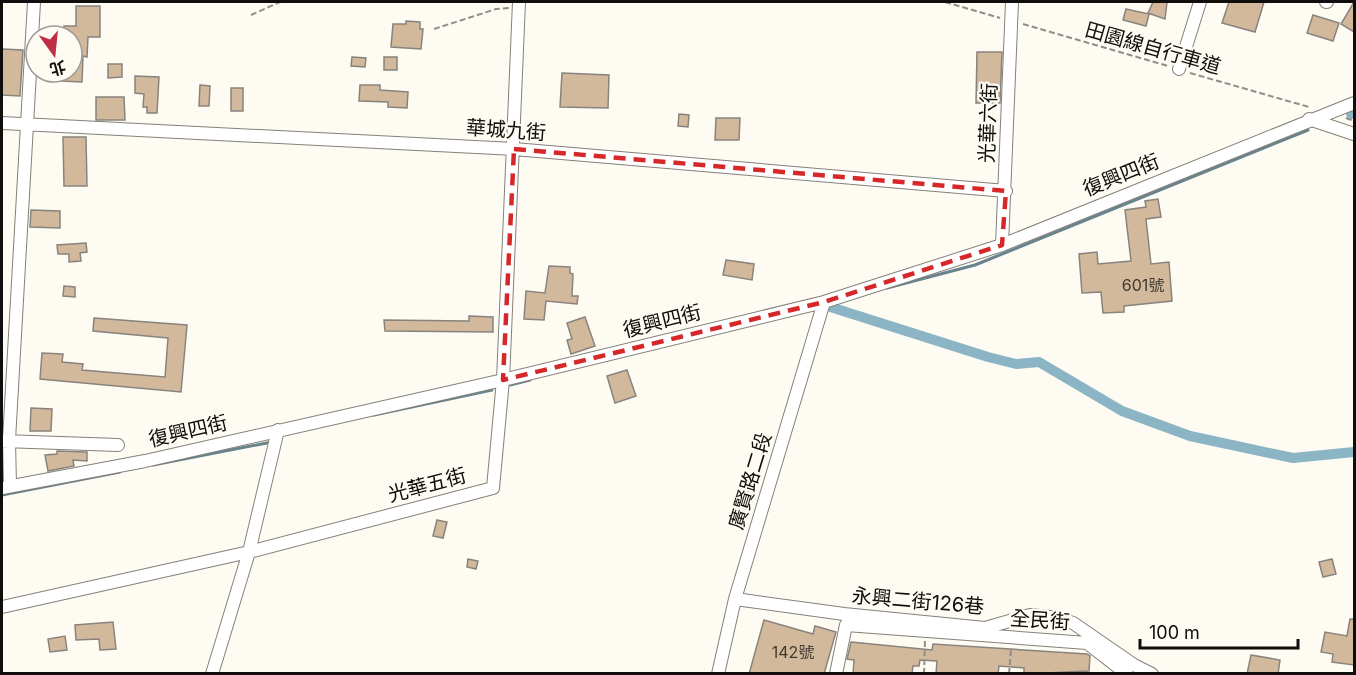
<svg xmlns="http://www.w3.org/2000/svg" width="1356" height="675" viewBox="0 0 1356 675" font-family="Inter,'Noto Sans TC',sans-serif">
	<rect width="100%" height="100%" fill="#fefbf3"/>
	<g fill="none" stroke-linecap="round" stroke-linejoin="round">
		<path stroke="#66838e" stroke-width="3" d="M887,288L975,265L1308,130
			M510,385L530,380
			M374,415L492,390
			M153,465L272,442
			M2,495L120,472"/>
		<path stroke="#8bb5c5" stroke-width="10" d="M1351,114L1354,113
			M824,305L988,357L1016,364L1039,362L1122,411L1190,436L1293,458L1354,452"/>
	</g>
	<path fill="#d3b99b" stroke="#88837e" stroke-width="1.5" d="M1153,2H1167L1165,19L1148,13Z
		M1229,2H1264L1255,32L1222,23Z
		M1354,2V32L1341,24Z
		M76,6H100V37H88L87,57L83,56L82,82L61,81V72H72V36H64V26H76Z
		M1126,9L1149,14L1146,26L1123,20Z
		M1313,15L1339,23L1333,41L1307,33Z
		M406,21L420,22V29H423L421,49L391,47L393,24H406Z
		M2,49L23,50L20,96L2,95Z
		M977,52H1002L1000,103H976Z
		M352,57L366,58L365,67L351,66Z
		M384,57H397V70H384Z
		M108,64H122V77L108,78Z
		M562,73L609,75L608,108L560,107Z
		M135,76L159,77L157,113H147V107H143L144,94L135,93Z
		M200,85L210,86L209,106H199Z
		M360,85H380V90L408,92L407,108L388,107V102L359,101Z
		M231,88H243V111H231Z
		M96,97H124L125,120H96Z
		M679,114L689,115L688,127L678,126Z
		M716,118H740L739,140H715Z
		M63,137H86L87,186H64Z
		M1158,199L1161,217L1146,219L1151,264L1169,262L1172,301L1124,306V312L1103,313L1101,292L1082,293L1079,254L1097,252L1098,264L1131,261L1125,210L1146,207L1145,201Z
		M31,210L60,211V228L30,227Z
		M86,243L87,252L80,253L81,261L69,262V254H58L57,245Z
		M726,260L754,264L752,280L723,275Z
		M549,266L570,267V273L573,274L572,296H578L577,304L546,301L544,320L524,319L526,291L545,293Z
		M64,286L75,287V297L63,296Z
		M469,316L493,317V332L385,331L384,320L469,321Z
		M585,317L595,346L571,354L567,340L572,339L567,323Z
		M94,318L187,325L181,392L40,379L42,353L63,354L62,362L83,364L82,370L165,377L168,338L93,331Z
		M627,370L636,396L615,403L607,376Z
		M31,408L52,409L51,431H30Z
		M57,451L87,452V461L73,460L74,466L48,471L45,455L57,454Z
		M741,486L749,488L748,494L753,495L750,510L736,506Z
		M437,520L447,522L443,538L433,536Z
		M468,559L478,561L476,569L467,567Z
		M1332,559L1336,574L1323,577L1319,562Z
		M1350,619H1354V665L1332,662L1333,654L1321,652L1325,632L1347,636Z
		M764,620L813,634L815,626L836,632L824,674H749Z
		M113,622L116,649L100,650L99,639L76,640L75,625Z
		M65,636L67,650L50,652L48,639Z
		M851,642L932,650L933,644L1087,654L1090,656L1089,671L1024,674V668L999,666L998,674H936L937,661L920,660L919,666H913L912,674H853L854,660L847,659Z
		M1251,655L1280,660L1278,674H1247Z"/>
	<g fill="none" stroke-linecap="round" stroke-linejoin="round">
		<g stroke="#84817a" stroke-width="14">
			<path id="minor" d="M1326,2H1327
				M1179,69L1200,2
				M1309,119L1354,134
				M2,123L514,149L1006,191
				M1002,245L1012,2
				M3,441L118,445
				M10,486L9,440L34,2
				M2,488L145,461L503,380L824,302L1002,245L1354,103
				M735,599L844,614L985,628L1030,615L1059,618L1073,623L1134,665L1152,674
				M2,607L249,552L493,488L503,380L519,2
				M212,674L249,552L278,430
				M718,674L735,599L824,302
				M836,674L846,625L1087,643L1127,674"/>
		</g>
		<path stroke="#908e89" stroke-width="2" stroke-dasharray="6 3" stroke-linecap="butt" d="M945,2L1000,18
			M251,15L280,2
			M1023,24L1168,66
			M434,29L496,9L509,8
			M1190,73L1309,107
			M1346,118L1354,121
			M924,674L925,640
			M1009,674L1011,649"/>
		<use href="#minor" stroke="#fff" stroke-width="12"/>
	</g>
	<path fill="none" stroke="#d62828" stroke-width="4.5" stroke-dasharray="12 8" stroke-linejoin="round" d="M514,149L1006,191L1002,245L824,302L503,380Z"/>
	<g text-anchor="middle" stroke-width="4.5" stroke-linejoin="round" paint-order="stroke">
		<g font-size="16" fill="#413930">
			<text x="1143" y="291">601號</text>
			<text x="793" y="658">142號</text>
		</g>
		<g font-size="20" fill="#100e0c" stroke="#fefbf3">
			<text transform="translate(1153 48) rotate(16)" y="7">田園線自行車道</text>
			<text transform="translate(988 123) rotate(-88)" y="7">光華六街</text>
			<text transform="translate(506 130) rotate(4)" y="7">華城九街</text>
			<text transform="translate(1121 175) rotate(-22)" y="7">復興四街</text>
			<text transform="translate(662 321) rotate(-14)" y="7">復興四街</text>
			<text transform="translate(188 431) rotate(-13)" y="7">復興四街</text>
			<text transform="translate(750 481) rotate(-73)" y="7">廣賢路二段</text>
			<text transform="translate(427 485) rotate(-15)" y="7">光華五街</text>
			<text transform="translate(918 601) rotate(5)" y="7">永興二街126巷</text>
			<text transform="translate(1040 620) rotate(4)" y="7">全民街</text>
		</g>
	</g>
	<rect width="1356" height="675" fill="none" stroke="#100e0c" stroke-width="6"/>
	<g transform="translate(54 54) rotate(165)"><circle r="28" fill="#fefbf3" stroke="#9f9c97" stroke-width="1.5"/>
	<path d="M0-4.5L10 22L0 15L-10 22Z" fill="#bf2e44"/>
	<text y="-9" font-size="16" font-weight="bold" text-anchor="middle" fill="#100e0c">北</text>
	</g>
	<path d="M1140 639v9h158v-9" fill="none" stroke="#100e0c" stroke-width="3"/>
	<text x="1149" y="639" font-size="18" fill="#100e0c" stroke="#fefbf3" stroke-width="4.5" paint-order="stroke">100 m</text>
</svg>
